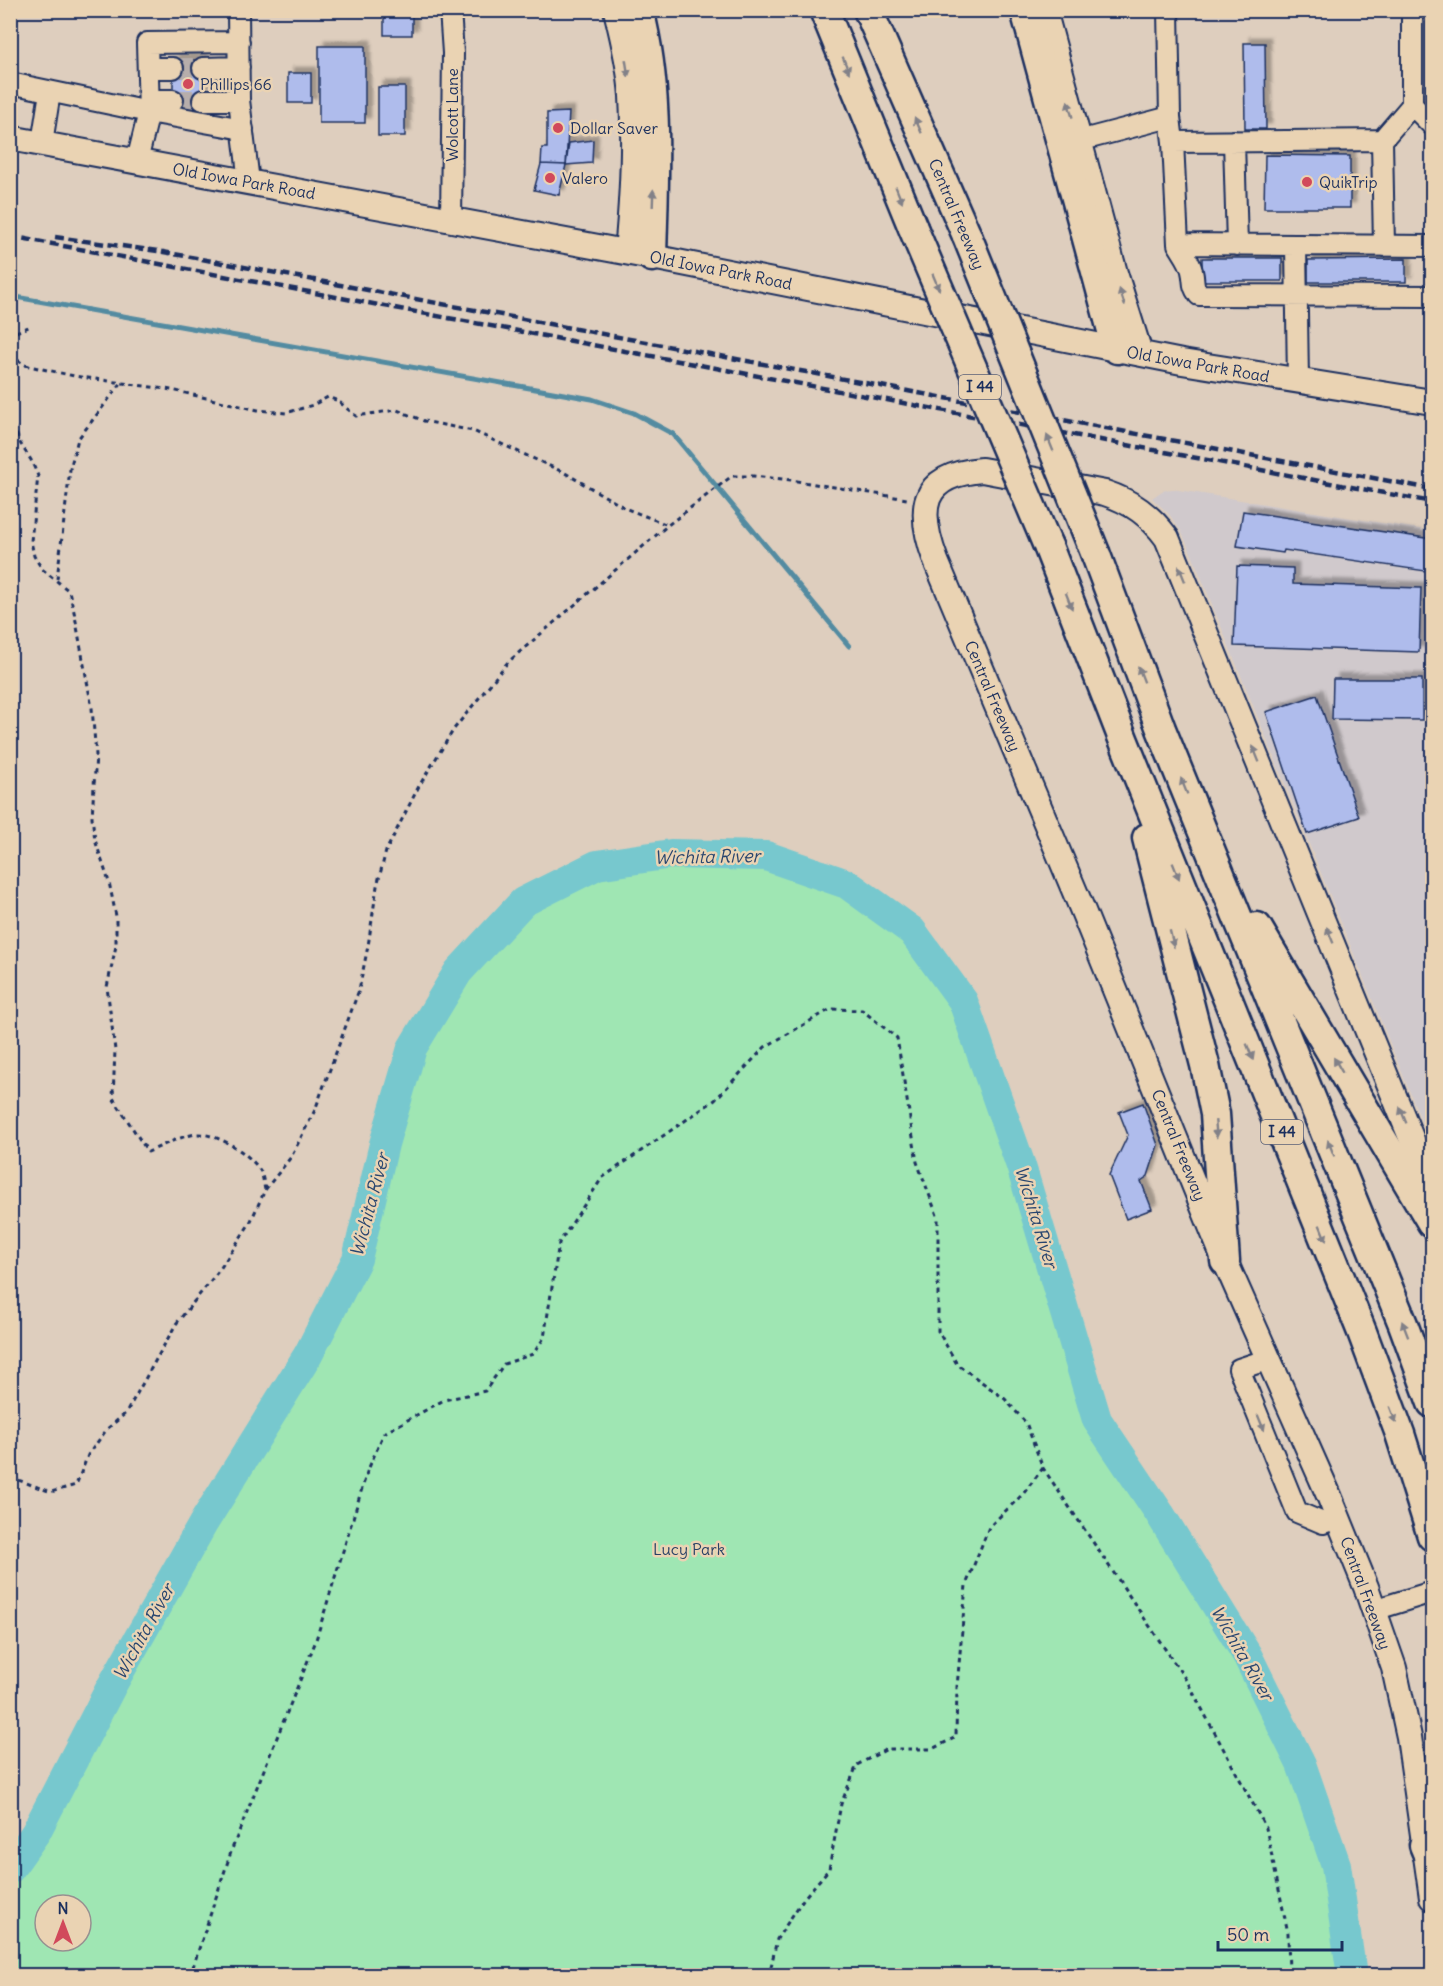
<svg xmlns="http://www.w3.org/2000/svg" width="1443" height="1986" viewBox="0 0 1443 1986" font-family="Delius,sans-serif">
	<defs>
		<filter id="shadow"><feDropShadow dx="5.5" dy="-5.5" stdDeviation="1.5" flood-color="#0004"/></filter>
	</defs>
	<rect width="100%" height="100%" fill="#decebe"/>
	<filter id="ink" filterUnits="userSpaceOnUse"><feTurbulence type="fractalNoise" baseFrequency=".0167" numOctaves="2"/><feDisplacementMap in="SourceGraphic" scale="12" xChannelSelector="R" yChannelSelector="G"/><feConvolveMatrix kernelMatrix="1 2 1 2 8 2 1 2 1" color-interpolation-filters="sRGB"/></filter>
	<g filter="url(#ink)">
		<path fill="#d0c9cc" d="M1172,489L1432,531V1135L1426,1132L1190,550L1181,531L1169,514L1152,498L1162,491Z"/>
		<path fill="#9fe6b3" stroke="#5d8a88" stroke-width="1.5" fill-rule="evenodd" d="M671,854L766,856L847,884L912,931L963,1001L1021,1166L1097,1420L1160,1514L1247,1655L1301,1764L1336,1865L1352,1975H11V1869L36,1832L111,1687L204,1522L308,1355L357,1259L384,1144L412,1048L458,972L523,902L597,865ZM45,1905H81V1941H45Z"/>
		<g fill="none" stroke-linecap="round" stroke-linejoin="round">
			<path stroke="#528ba1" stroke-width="5" d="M10,296L592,399L634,413L673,434L849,646"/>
			<path stroke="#77c8ce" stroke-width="30" d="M10,1869L36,1832L111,1687L204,1522L308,1355L357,1259L384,1144L412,1048L458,972L523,902L597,865L671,854L766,856L847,884L912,931L963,1001L1021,1166L1097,1420L1160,1514L1247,1655L1301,1764L1336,1865L1352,1976"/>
		</g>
		<path fill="#afbcec" stroke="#1b2f5e" stroke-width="1.5" filter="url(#shadow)" d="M384,11H412V35H384Z
			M1244,43H1265L1266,129H1245Z
			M319,46H365V123H319Z
			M173,60H203V112H173Z
			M288,73H311V103H288Z
			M378,87H405V136H378Z
			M569,112L566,165L541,164L542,148H547V113Z
			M593,140L592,163L566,165L569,143Z
			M1265,155L1350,156V208H1264Z
			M541,164L566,165L559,195L534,190Z
			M1202,258H1282V281H1202Z
			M1406,259V282H1308V260Z
			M1243,511L1432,539V572L1284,550L1283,553L1237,546Z
			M1237,566L1293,568V584L1421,588L1419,652L1234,646Z
			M1333,679H1422V720L1332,719Z
			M1317,695L1359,817L1307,834L1266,712Z
			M1143,1103L1158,1145L1148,1176L1141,1181L1152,1209L1126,1219L1109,1175L1128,1135L1119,1112Z"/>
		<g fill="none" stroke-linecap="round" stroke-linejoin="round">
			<path stroke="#b7aeab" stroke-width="20" stroke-dasharray="20 10" stroke-linecap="butt" d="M173,68H203
				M173,100H203"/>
			<g stroke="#1b2f5e" stroke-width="24">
				<path id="minor" d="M238,10L239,100L249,182
					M450,10L453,53L451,219
					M1168,10L1170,117
					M1412,10V105
					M239,42L147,43L149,112L243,129
					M148,68H173
					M203,68L239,67
					M10,83L149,112L137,161
					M149,100H173
					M203,100H239
					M1382,140L1384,246
					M1234,141L1237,245
					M1173,142L1382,140L1412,105L1432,125
					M42,143L50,92
					M1067,144L1170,117L1173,142L1178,244C1183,253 1190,261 1192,271C1195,283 1191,284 1199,295L1432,296
					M1178,244L1432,246
					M1296,245L1298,382
					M1269,1359L1239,1369L1297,1512L1323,1523L1338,1518
					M1374,1610L1432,1592"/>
			</g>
			<g stroke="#1b2f5e" stroke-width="28">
				<path id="major" d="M616,10C623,38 630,67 632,96C635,148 632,200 627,252
					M1044,10L1115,273L1140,353
					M10,138L652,257L1182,362L1432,402
					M1432,1189L1167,538C1150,515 1132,502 1105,493L982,470C919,475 917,510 936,561L1083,911L1225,1261L1330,1498L1366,1587L1394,1668L1409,1737L1432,1898"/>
			</g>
			<g stroke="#1b2f5e" stroke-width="33">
				<path id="highway" d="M639,10C660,92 654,174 652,257
					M824,10L913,228
					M868,10L967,236
					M1025,10L1117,349
					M1048,546L1123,739L1362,1332L1400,1434L1432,1536
					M1096,555L1161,729L1403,1324L1432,1403
					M1147,838L1205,1065L1215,1114L1225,1261
					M1257,927L1432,1223
					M1424,1845L1432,1864"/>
			</g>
			<path stroke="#1b2f5e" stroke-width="3" stroke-dasharray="4.5 4.5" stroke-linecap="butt" d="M10,339L16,332L31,326
				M10,355L25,365L74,376L172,390L258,410L286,413L313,405L328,397L338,401L356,416L397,410L424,421L473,431L565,473L627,509L668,525
				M10,417L20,443L31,460L38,476L31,541L34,556L42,569L69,591L75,616L92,708L96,755L92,817L95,840L109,882L116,916V946L107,987L115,1050L113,1098L148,1152C164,1145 180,1136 197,1134C217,1133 251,1154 261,1172C263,1177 264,1185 265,1190
				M57,579L70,469L78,439L122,382
				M10,1477L51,1492L76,1485L88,1455L107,1429L126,1413L176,1324L220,1269L250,1223L265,1190L291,1157L315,1110L359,990L368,946L377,886L386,851L419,786L454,729L508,662L668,525L732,476H753L791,480L907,499
				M190,1976L232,1849L315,1643L367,1472L384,1433L444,1400L485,1391L504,1364L533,1354L544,1338L559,1243L602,1178L715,1100L765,1047L831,1009L862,1010L897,1038L917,1162L938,1218V1331L957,1364L1005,1399L1026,1423L1043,1468L1188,1683L1266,1828L1288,1933L1289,1976
				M769,1976L777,1939L804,1898L829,1869L841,1804L857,1765L887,1749H932L956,1737L957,1687L966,1585L989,1527L1023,1494L1043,1468"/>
			<use href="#minor" stroke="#ead3b3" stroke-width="20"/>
			<use href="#major" stroke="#ead3b3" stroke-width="24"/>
			<use href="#highway" stroke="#ead3b3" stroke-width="28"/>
			<path stroke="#1b2f5e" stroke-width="4.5" stroke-dasharray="9 4.5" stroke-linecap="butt" d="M10,236L1432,502
				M55,237L158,251L239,266L1432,489"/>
			<g stroke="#1b2f5e" stroke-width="33" stroke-linecap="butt">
				<path id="highway-bridge" d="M913,228L1048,546
					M967,236L1096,555"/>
			</g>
			<use href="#highway-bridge" stroke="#ead3b3" stroke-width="28"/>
		</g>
		<defs><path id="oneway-solid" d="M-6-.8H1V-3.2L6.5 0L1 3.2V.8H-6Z" transform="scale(1.5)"/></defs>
		<g fill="#828188">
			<use href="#oneway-solid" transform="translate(846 65) rotate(68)"/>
			<use href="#oneway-solid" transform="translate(627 68) rotate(81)"/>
			<use href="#oneway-solid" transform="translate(1070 109) rotate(-106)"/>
			<use href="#oneway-solid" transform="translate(918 125) rotate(-114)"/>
			<use href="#oneway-solid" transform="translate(899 195) rotate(68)"/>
			<use href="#oneway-solid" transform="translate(653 198) rotate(-88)"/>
			<use href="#oneway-solid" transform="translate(936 282) rotate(67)"/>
			<use href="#oneway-solid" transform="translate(1122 297) rotate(-108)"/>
			<use href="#oneway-solid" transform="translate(1050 443) rotate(-112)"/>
			<use href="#oneway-solid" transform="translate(1182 574) rotate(-112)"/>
			<use href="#oneway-solid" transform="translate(1069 601) rotate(69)"/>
			<use href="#oneway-solid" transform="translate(1141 674) rotate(-111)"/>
			<use href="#oneway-solid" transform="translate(1256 754) rotate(-112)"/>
			<use href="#oneway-solid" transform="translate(1184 786) rotate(-112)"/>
			<use href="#oneway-solid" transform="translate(1176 871) rotate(68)"/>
			<use href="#oneway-solid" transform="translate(1330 935) rotate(-112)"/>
			<use href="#oneway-solid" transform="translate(1172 939) rotate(76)"/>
			<use href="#oneway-solid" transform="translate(1250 1052) rotate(68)"/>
			<use href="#oneway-solid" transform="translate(1338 1065) rotate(-120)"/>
			<use href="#oneway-solid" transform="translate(1403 1115) rotate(-112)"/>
			<use href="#oneway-solid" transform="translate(1216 1129) rotate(85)"/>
			<use href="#oneway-solid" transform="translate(1331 1148) rotate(-112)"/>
			<use href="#oneway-solid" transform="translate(1323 1233) rotate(68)"/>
			<use href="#oneway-solid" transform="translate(1405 1329) rotate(-111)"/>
			<use href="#oneway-solid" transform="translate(1393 1415) rotate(69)"/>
			<use href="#oneway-solid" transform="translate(1261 1423) rotate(68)"/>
		</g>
	</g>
	<g fill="#d1495b" stroke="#ead3b3" stroke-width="2">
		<circle cx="188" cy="84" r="6"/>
		<circle cx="558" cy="128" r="6"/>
		<circle cx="550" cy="178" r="6"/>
		<circle cx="1307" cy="182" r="6"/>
	</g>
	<g text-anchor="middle" stroke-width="5" stroke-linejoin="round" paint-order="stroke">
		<g fill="#ead3b3" stroke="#596078" stroke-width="1.5">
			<rect x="959" y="375" width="42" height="24" rx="4.5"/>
			<rect x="1261" y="1120" width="42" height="24" rx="4.5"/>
		</g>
		<g font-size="15" font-weight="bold" fill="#1b2f5e">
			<text x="980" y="392">I 44</text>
			<text x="1282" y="1137">I 44</text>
		</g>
		<g font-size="16" fill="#1b2f5e" stroke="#ead3b3" text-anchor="start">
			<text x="200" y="90">Phillips 66</text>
			<text x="570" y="134">Dollar Saver</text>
			<text x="562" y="184">Valero</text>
			<text x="1319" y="188">QuikTrip</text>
		</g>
		<g font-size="16" fill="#1b2f5e" stroke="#ead3b3">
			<text transform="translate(452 115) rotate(-90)" y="6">Wolcott Lane</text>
			<text transform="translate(244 181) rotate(10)" y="6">Old Iowa Park Road</text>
			<text transform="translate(957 214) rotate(67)" y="6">Central Freeway</text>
			<text transform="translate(721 270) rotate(11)" y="6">Old Iowa Park Road</text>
			<text transform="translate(1198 364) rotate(10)" y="6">Old Iowa Park Road</text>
			<text transform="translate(993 696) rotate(67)" y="6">Central Freeway</text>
			<text transform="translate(1179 1145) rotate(68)" y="6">Central Freeway</text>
			<text transform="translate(1366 1593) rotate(70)" y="6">Central Freeway</text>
		</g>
		<g font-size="16" fill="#284166" stroke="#ead3b3">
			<text x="689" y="1555">Lucy Park</text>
		</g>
		<g font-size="18" font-style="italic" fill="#29466f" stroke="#ead3b3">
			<text transform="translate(707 857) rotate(-1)" y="6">Wichita River</text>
			<text transform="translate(370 1205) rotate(-75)" y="6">Wichita River</text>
			<text transform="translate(1036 1217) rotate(73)" y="6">Wichita River</text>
			<text transform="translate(144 1632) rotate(-61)" y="6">Wichita River</text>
			<text transform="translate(1242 1653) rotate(60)" y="6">Wichita River</text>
		</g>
	</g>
	<rect width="1443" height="1986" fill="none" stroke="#ead3b3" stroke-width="36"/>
	<rect x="18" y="18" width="1407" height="1950" fill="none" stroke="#1b2f5e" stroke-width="2" filter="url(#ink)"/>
	<g transform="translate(63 1923)"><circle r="28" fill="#ead3b3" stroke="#979191" stroke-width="1.5"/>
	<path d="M0-4.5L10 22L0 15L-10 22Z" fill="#d1495b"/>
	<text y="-9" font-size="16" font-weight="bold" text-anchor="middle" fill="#1b2f5e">N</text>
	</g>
	<path d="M1218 1941v9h124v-9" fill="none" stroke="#1b2f5e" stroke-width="3"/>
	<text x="1227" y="1941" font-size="18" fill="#1b2f5e" stroke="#ead3b3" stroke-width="4.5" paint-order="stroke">50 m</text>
</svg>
